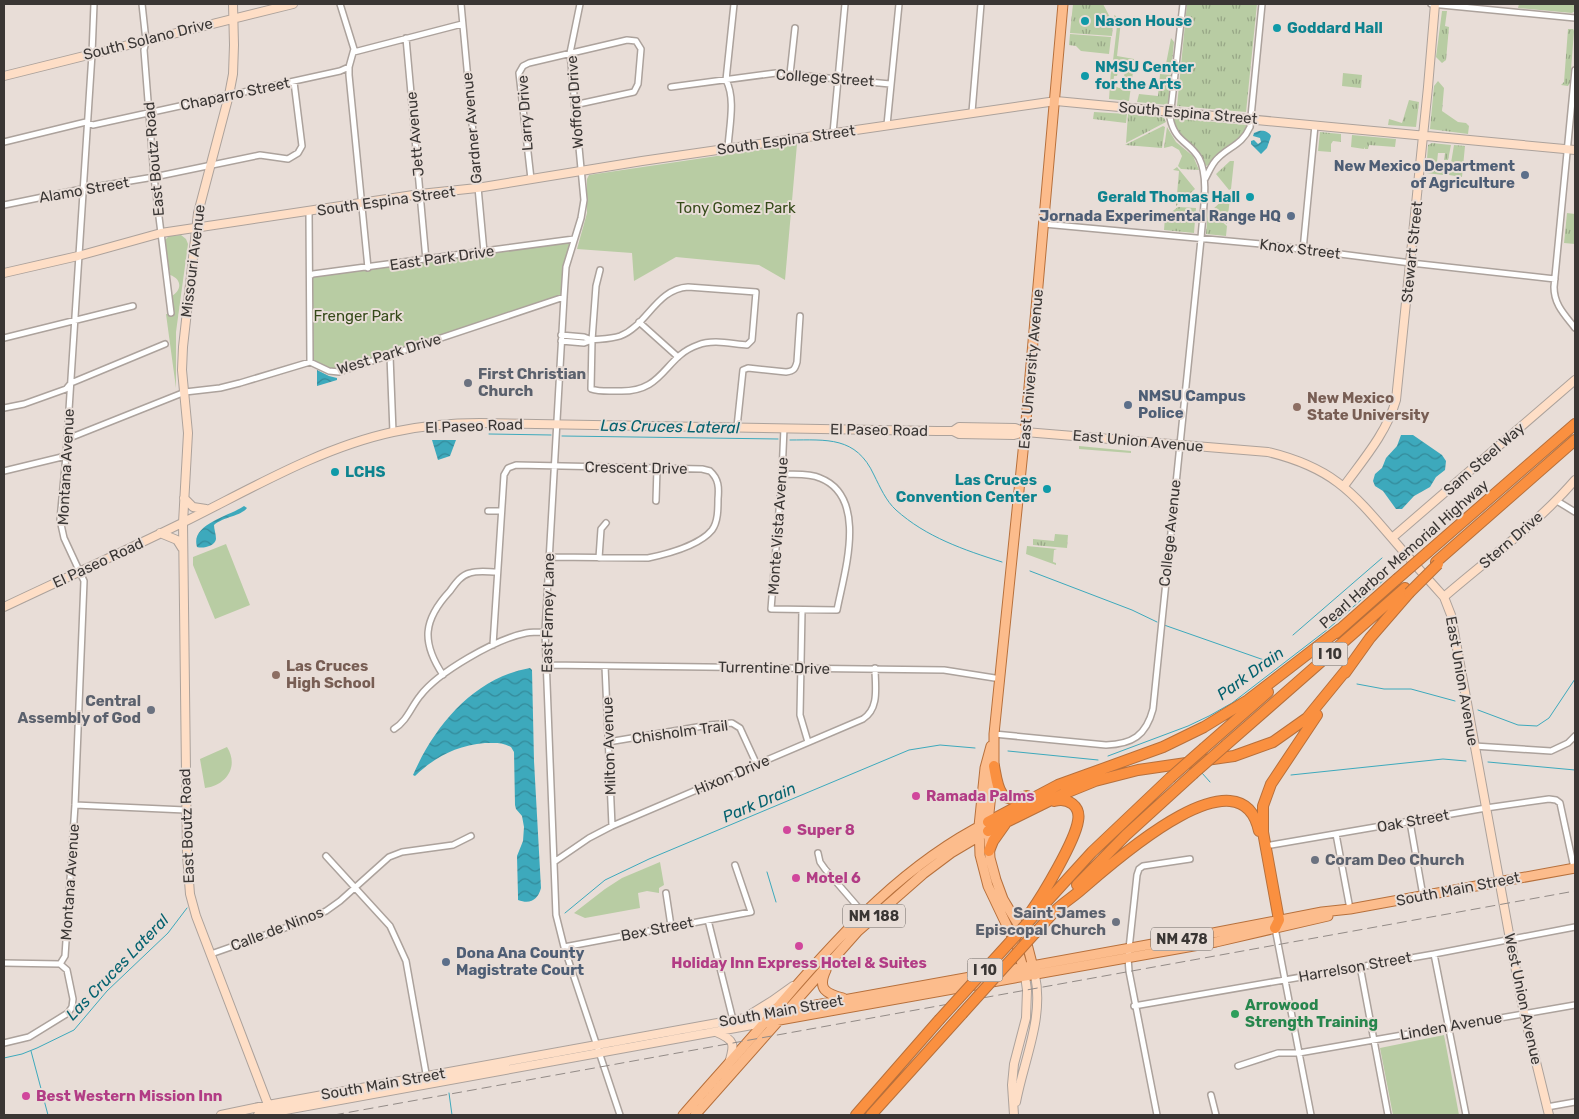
<svg xmlns="http://www.w3.org/2000/svg" width="1579" height="1119" viewBox="0 0 1579 1119" font-family="Rubik,sans-serif">
	<defs>
		<pattern id="grass-tufts" width="24" height="20" patternUnits="userSpaceOnUse" patternTransform="scale(1.25)"><rect width="24" height="20" fill="#b8cca3"/><path d="M3 7l-1-3M5 7V3M7 7l1-3M15 17l-1-3M17 17v-4M19 17l1-3" fill="none" stroke="#97a686"/></pattern>
		<pattern id="water-waves" width="16" height="10" patternUnits="userSpaceOnUse" patternTransform="scale(1.25)"><rect width="16" height="10" fill="#3da9bc"/><path d="M0 5q4-4 8 0t8 0" fill="none" stroke="#348a9a"/></pattern>
	</defs>
	<rect width="100%" height="100%" fill="#e8ddd7"/>
	<path fill="url(#grass-tufts)" d="M1073,4H1103L1113,23L1112,36L1070,33Z
		M1187,4H1257L1246,112L1177,106Z
		M1442,11H1447L1445,26L1449,27L1446,60L1442,63L1436,57Z
		M1568,29H1573L1574,31L1570,83L1568,86L1561,85L1564,82Z
		M1070,34L1111,37L1109,54L1081,51L1076,46L1069,45Z
		M1171,38L1174,42L1171,73L1160,72L1161,68L1166,64Z
		M1343,73L1362,75L1361,88L1342,86Z
		M1160,74L1171,75L1168,105L1137,102L1139,94L1158,96Z
		M1438,81L1444,88L1442,111L1458,122L1466,123L1469,126L1468,134L1430,129L1434,86Z
		M1409,100L1419,102L1416,127L1388,125L1389,119L1402,123Z
		M1094,112L1127,114L1126,123L1093,119Z
		M1128,114L1161,117L1164,118L1166,122L1126,143Z
		M1173,118L1247,125C1243,142 1232,143 1220,152C1215,156 1213,164 1206,166C1194,153 1176,137 1173,118Z
		M1163,126L1165,127L1162,148L1125,145Z
		M1167,127L1176,142L1193,156L1199,170L1181,169L1178,166L1182,156L1179,150L1172,146L1164,148Z
		M1320,132L1341,134V142L1333,141L1331,144V152L1318,151Z
		M1352,135L1396,139L1395,147L1369,145L1368,149H1365V147L1364,149L1351,147Z
		M1432,143L1451,145L1448,160H1444L1445,153H1438L1437,162L1444,164L1443,175L1426,173L1428,145Z
		M1454,145L1465,146L1462,177L1449,175Z
		M1230,161H1234L1231,189L1229,190L1216,174Z
		M1177,167L1195,189L1176,206L1179,171L1173,170Z
		M1226,197L1230,198L1227,224L1212,210Z
		M1178,207L1196,208L1194,233L1164,230L1165,217Z
		M1208,210L1227,226L1226,236L1206,234Z
		M1575,212V244L1564,243L1567,213L1575,214Z
		M1055,534L1068,535L1067,548L1033,545V539L1054,541Z"/>
	<path fill="#b8cca3" d="M1519,4H1575V11L1572,13L1518,8Z
		M1114,15L1116,16L1117,21H1121L1117,56L1134,59L1133,71L1112,69L1117,26Z
		M1111,70L1118,71L1117,76H1114L1113,85L1119,88L1126,87L1127,77H1124L1125,71L1133,72L1129,101L1109,99Z
		M797,144L785,280L759,265L676,257L634,281L632,253L577,249L587,213V179L589,175Z
		M181,235L186,239L188,244L176,332V388L166,314L174,315L172,296C182,290 182,279 170,275L165,240L169,236Z
		M574,239L566,267L564,297L339,372L310,362V276Z
		M1079,446L1131,451V453L1079,449Z
		M226,544L250,605L215,619L193,565V557Z
		M1027,546L1057,549L1054,550L1053,562L1056,563V565L1026,554Z
		M227,747C239,766 227,785 205,788L200,759Z
		M660,862L664,885L659,888V893L647,891L638,893L640,908L585,918L574,913L605,889L622,878Z
		M1444,1035L1459,1115H1393L1380,1048Z"/>
	<path fill="url(#water-waves)" d="M1259,131C1264,130 1269,132 1271,136L1267,148L1261,154L1251,144V141L1254,140L1258,144L1261,142L1260,138L1253,136L1254,133Z
		M317,370L329,376L337,378V380L317,386Z
		M1401,435H1413L1442,455L1446,461L1445,470L1436,477L1430,487L1414,496L1402,509H1396L1383,491L1375,486L1373,481L1375,474L1382,468L1386,458L1397,446Z
		M432,440H456L450,456L438,460Z
		M244,506L247,508C241,516 223,517 214,525C214,529 216,534 216,539C215,546 203,549 197,547C190,524 230,516 244,506Z
		M530,668L532,670L534,761L541,888C538,899 531,905 518,900V896L517,856L523,841L524,827L522,816L516,809L515,805L514,752L511,747C502,742 495,743 485,743C456,746 436,756 415,776L413,775C435,725 474,678 530,668Z"/>
	<g fill="none" stroke-linecap="round" stroke-linejoin="round">
		<path stroke="#3da9bc" stroke-width="1" d="M489,434L551,435
			M562,436L778,439
			M790,440C827,440 856,436 874,475C880,487 886,501 896,510C926,537 964,550 1002,562
			M1030,571L1132,610L1157,622
			M1164,625L1264,660
			M1293,635L1382,558
			M1357,684L1384,689H1411L1455,701
			M1478,710L1518,725L1537,726L1549,718L1575,679
			M1008,751L1098,760
			M1108,756L1188,726L1209,716L1232,703L1328,629L1386,578
			M1488,762L1575,770
			M1202,773L1210,782
			M1291,775L1443,759L1466,761
			M767,872L776,902
			M565,913L605,880L649,859L909,750L940,745L975,748
			M31,1051L48,1115
			M4,1058L22,1054L37,1048L74,1030L107,991L168,933L187,908
			M449,1093L452,1115"/>
		<g stroke="#aca29c" stroke-width="8">
			<path id="street" d="M142,4L146,41L144,50L154,177L171,313
				M340,4L354,49L349,67V75L368,268
				M461,4L484,252
				M580,4L570,53L584,200L581,218L566,267L564,297L545,632L556,915L564,947L620,1115
				M1431,4L1575,18
				M406,38L426,260
				M354,52L462,24
				M1575,70L1554,287C1554,305 1565,315 1575,328
				M790,74L795,28
				M671,87L776,73L890,84
				M972,112L981,4
				M887,125L899,4
				M833,133L845,4
				M4,142L86,122L93,125L340,71L349,67
				M728,148C729,127 736,99 726,80L734,4
				M531,179L519,73L523,66L529,63L627,40L636,41L641,49L638,84L634,92L574,105
				M1205,179C1209,172 1212,163 1218,158C1230,146 1242,145 1250,127L1262,4
				M4,205L82,189L154,177L260,155L288,159L298,153L302,146L294,82
				M309,212L310,362
				M1044,224L1261,244L1411,263L1555,279
				M1303,250L1315,125
				M310,276L313,274L574,239
				M639,322L678,357
				M4,338L133,306
				M592,340C601,339 611,339 620,336C647,326 656,289 688,287L756,292L752,340L747,345C732,344 713,339 698,345C663,357 665,393 618,391C609,391 600,392 591,389L592,340L596,286L600,270
				M561,341L584,343L592,340L584,337L561,335
				M390,356L393,432
				M4,408L24,404L66,389L71,383L165,344
				M737,427L743,370L748,368L786,372C794,371 795,369 797,362L800,316
				M67,439L185,392L220,388L240,383L310,362L329,371L339,372L564,297
				M4,471L66,456
				M782,474C794,475 809,473 820,478C869,497 844,573 837,610L771,609L782,474L784,428
				M656,501L657,468
				M1557,501L1575,512
				M488,511H501
				M599,558L601,529L606,523
				M802,610L800,715L808,742
				M493,645L504,475L508,468L516,465L702,469L710,471C719,479 719,488 718,499C718,509 718,522 712,530C700,545 667,554 648,558L549,557
				M546,665L944,670L1001,679
				M605,666L612,826
				M443,675C421,642 423,620 450,591C455,584 461,575 470,573C479,570 488,572 497,572
				M394,729C407,721 411,707 420,696C438,672 496,639 526,633C532,632 539,632 545,632
				M994,734L1106,745C1132,744 1146,736 1153,709L1201,239C1202,216 1210,179 1199,158C1189,141 1175,142 1170,118L1183,4
				M608,742L709,725L732,723L740,728L757,765
				M1474,746L1551,751L1568,743L1575,736
				M75,805L185,810
				M1410,822L1423,896
				M1336,834L1350,909
				M1271,845L1486,808L1549,799L1556,800L1560,803L1574,868
				M818,853L820,862L825,869L864,914
				M326,856L390,926L406,961L427,1079
				M554,862L589,838L612,826L863,719C880,708 875,686 875,668
				M666,893L671,926
				M708,920L733,1020
				M1275,928L1311,1115
				M564,947L751,912L735,865
				M211,954L299,923L326,911L340,901L389,857L402,852L453,845L471,836
				M1434,954L1466,1115
				M4,963L60,964L67,970L73,999L72,1007L68,1013L29,1037L4,1043
				M60,964L65,956L75,805L84,581L64,538L60,520L66,456L92,54L94,4
				M1360,966L1388,1115
				M1134,1006L1434,954L1575,927
				M1238,1066L1278,1053H1299L1575,1005
				M1211,1095L1216,1115
				M1547,1107L1575,1102
				M1157,1115L1129,971L1128,958L1137,875L1139,869L1143,866L1190,859"/>
		</g>
		<g stroke="#aca29c" stroke-width="10">
			<path id="secondary" d="M233,4L234,45L233,74L229,95L198,213L183,347L182,370L188,433L183,523L187,855L190,894L196,916L272,1115
				M4,76L293,4
				M4,273L78,256L161,233L420,194L477,188L642,161L1056,101L1575,150
				M953,431L959,427L1015,428L1025,432L1268,452C1330,467 1351,490 1391,537C1408,557 1426,577 1444,597L1451,615L1510,939L1524,1013L1549,1115
				M1344,486C1363,460 1387,432 1396,400L1428,87L1435,4
				M184,498L193,507L206,509
				M160,533L177,540L182,548
				M1392,538L1575,380
				M1444,597C1489,558 1536,525 1575,480
				M4,607C63,579 123,552 182,523C249,490 319,448 393,432C421,426 451,423 480,423L937,431H953L959,434L1014,435L1025,432
				M751,1014L772,1001L793,986
				M716,1032C735,1040 735,1044 729,1063
				M1016,1102C1024,1059 1044,1019 1035,975
				M221,1115L268,1105L772,1013
				M258,1115L763,1023
				M1014,1115L1012,1085L1014,1064L1026,1018L1027,990L1025,976"/>
		</g>
		<g stroke="#b7703c" stroke-width="11">
			<path id="primary" d="M991,746L985,768L979,826L980,855L988,886L1017,947L1024,971
				M826,970C817,989 826,994 843,998
				M1035,975L1025,936L1003,899L996,880L990,858L988,822L994,766V734L1025,432L1063,4
				M772,1013L1213,933L1322,912L1350,909L1575,868
				M763,1023L1216,942L1328,916
				M683,1115C716,1077 751,1039 783,1001C842,932 906,863 988,822
				M695,1115L858,931L923,874L951,853L988,831"/>
		</g>
		<g stroke="#b7703c" stroke-width="12">
			<path id="highway" d="M1428,552L1575,424
				M1436,562L1575,440
				M1336,633L1397,579
				M1345,673L1370,638L1409,593
				M1226,745L1405,588
				M1204,748L1268,692
				M994,766C998,788 999,806 1027,796
				M988,822L1058,785L1163,747L1204,727L1248,700L1340,629
				M988,831L1063,794L1095,781L1138,770L1234,756L1273,742L1307,718L1347,669
				M989,851L993,841L1005,824
				M1077,885L1126,835L1193,774
				M1030,913C1043,895 1075,841 1078,821C1081,806 1068,797 1054,801
				M1031,919L1092,852L1170,778
				M1275,928L1279,920L1263,832V806L1271,784L1317,715
				M1035,933C1042,926 1048,918 1055,911C1063,903 1073,897 1082,889C1110,865 1241,746 1259,831
				M856,1115L939,1020
				M871,1115L962,1014"/>
		</g>
		<use href="#street" stroke="#fff" stroke-width="5"/>
		<use href="#secondary" stroke="#fedec6" stroke-width="8"/>
		<use href="#primary" stroke="#fcbc8c" stroke-width="9"/>
		<use href="#highway" stroke="#fa9040" stroke-width="10"/>
		<path stroke="#938b87" stroke-width="1" stroke-dasharray="10 5" stroke-linecap="butt" d="M334,1115L1575,891"/>
		<g stroke="#b7703c" stroke-width="12" stroke-linecap="butt">
			<path id="highway-bridge" d="M1397,579L1428,552
				M1409,593L1438,564
				M1193,774L1226,745
				M1170,778L1204,748
				M962,1014L1035,933
				M939,1020L1031,919"/>
		</g>
		<use href="#highway-bridge" stroke="#fa9040" stroke-width="10"/>
	</g>
	<g fill="#0f9aa8" stroke="#e8ddd7" stroke-width="2">
		<circle cx="1085" cy="21" r="5"/>
		<circle cx="1277" cy="28" r="5"/>
		<circle cx="1085" cy="76" r="5"/>
		<circle cx="1250" cy="197" r="5"/>
		<circle cx="335" cy="472" r="5"/>
		<circle cx="1047" cy="489" r="5"/>
	</g>
	<g fill="#5c6f8a" stroke="#e8ddd7" stroke-width="2">
		<circle cx="1525" cy="175" r="5"/>
		<circle cx="1291" cy="216" r="5"/>
		<circle cx="1128" cy="405" r="5"/>
		<circle cx="446" cy="962" r="5"/>
	</g>
	<g fill="#6b7280" stroke="#e8ddd7" stroke-width="2">
		<circle cx="468" cy="383" r="5"/>
		<circle cx="151" cy="710" r="5"/>
		<circle cx="1315" cy="860" r="5"/>
		<circle cx="1116" cy="922" r="5"/>
	</g>
	<g fill="#8d6e63" stroke="#e8ddd7" stroke-width="2">
		<circle cx="1297" cy="407" r="5"/>
		<circle cx="276" cy="675" r="5"/>
	</g>
	<g fill="#d1479c" stroke="#e8ddd7" stroke-width="2">
		<circle cx="916" cy="796" r="5"/>
		<circle cx="787" cy="830" r="5"/>
		<circle cx="796" cy="878" r="5"/>
		<circle cx="799" cy="946" r="5"/>
		<circle cx="26" cy="1096" r="5"/>
	</g>
	<circle fill="#2e9e5b" stroke="#e8ddd7" stroke-width="2" cx="1235" cy="1014" r="5"/>
	<g text-anchor="middle" stroke-width="4" stroke-linejoin="round" paint-order="stroke">
		<g fill="#e8ddd7" stroke="#6e6865" stroke-width="1">
			<rect x="1312.5" y="642.5" width="35" height="23" rx="4"/>
			<rect x="843" y="904.5" width="62" height="23" rx="4"/>
			<rect x="1151" y="927.5" width="62" height="23" rx="4"/>
			<rect x="967.5" y="958.5" width="35" height="23" rx="4"/>
		</g>
		<g font-size="14" font-weight="bold" fill="#3a3634">
			<text x="1330" y="659">I 10</text>
			<text x="874" y="921">NM 188</text>
			<text x="1182" y="944">NM 478</text>
			<text x="985" y="975">I 10</text>
		</g>
		<g font-size="15" font-weight="bold" fill="#0d838f" stroke="#e8ddd7" text-anchor="start">
			<text x="1095" y="26">Nason House</text>
			<text x="1287" y="33">Goddard Hall</text>
			<text x="1095" y="72">NMSU Center<tspan x="1095" dy="17">for the Arts</tspan></text>
			<text x="1240" y="202" text-anchor="end">Gerald Thomas Hall</text>
			<text x="345" y="477">LCHS</text>
			<text x="1037" y="485" text-anchor="end">Las Cruces<tspan x="1037" dy="17">Convention Center</tspan></text>
		</g>
		<g font-size="15" fill="#3a3634" stroke="#e8ddd7">
			<text transform="translate(148 39) rotate(-14)" y="5">South Solano Drive</text>
			<text transform="translate(825 78) rotate(4)" y="5">College Street</text>
			<text transform="translate(235 94) rotate(-12)" y="5">Chaparro Street</text>
			<text transform="translate(575 102) rotate(-94)" y="5">Wofford Drive</text>
			<text transform="translate(525 113) rotate(-94)" y="5">Larry Drive</text>
			<text transform="translate(1188 113) rotate(5)" y="5">South Espina Street</text>
			<text transform="translate(472 128) rotate(-95)" y="5">Gardner Avenue</text>
			<text transform="translate(415 134) rotate(-95)" y="5">Jett Avenue</text>
			<text transform="translate(786 140) rotate(-8)" y="5">South Espina Street</text>
			<text transform="translate(154 159) rotate(-95)" y="5">East Boutz Road</text>
			<text transform="translate(84 190) rotate(-10)" y="5">Alamo Street</text>
			<text transform="translate(386 201) rotate(-8)" y="5">South Espina Street</text>
			<text transform="translate(1300 249) rotate(7)" y="5">Knox Street</text>
			<text transform="translate(1412 252) rotate(-84)" y="5">Stewart Street</text>
			<text transform="translate(442 258) rotate(-8)" y="5">East Park Drive</text>
			<text transform="translate(193 261) rotate(-83)" y="5">Missouri Avenue</text>
			<text transform="translate(389 354) rotate(-17)" y="5">West Park Drive</text>
			<text transform="translate(1031 369) rotate(-85)" y="5">East University Avenue</text>
			<text transform="translate(474 426) rotate(-2)" y="5">El Paseo Road</text>
			<text transform="translate(879 430) rotate(1)" y="5">El Paseo Road</text>
			<text transform="translate(1138 441) rotate(5)" y="5">East Union Avenue</text>
			<text transform="translate(1484 459) rotate(-41)" y="5">Sam Steel Way</text>
			<text transform="translate(66 467) rotate(-87)" y="5">Montana Avenue</text>
			<text transform="translate(636 468) rotate(1)" y="5">Crescent Drive</text>
			<text transform="translate(778 526) rotate(-86)" y="5">Monte Vista Avenue</text>
			<text transform="translate(1170 533) rotate(-84)" y="5">College Avenue</text>
			<text transform="translate(1511 540) rotate(-41)" y="5">Stern Drive</text>
			<text transform="translate(1404 554) rotate(-41)" y="5">Pearl Harbor Memorial Highway</text>
			<text transform="translate(98 563) rotate(-25)" y="5">El Paseo Road</text>
			<text transform="translate(548 613) rotate(-89)" y="5">East Farney Lane</text>
			<text transform="translate(774 668) rotate(1)" y="5">Turrentine Drive</text>
			<text transform="translate(1462 681) rotate(80)" y="5">East Union Avenue</text>
			<text transform="translate(680 732) rotate(-8)" y="5">Chisholm Trail</text>
			<text transform="translate(609 746) rotate(-92)" y="5">Milton Avenue</text>
			<text transform="translate(732 775) rotate(-23)" y="5">Hixon Drive</text>
			<text transform="translate(1413 821) rotate(-10)" y="5">Oak Street</text>
			<text transform="translate(187 826) rotate(-92)" y="5">East Boutz Road</text>
			<text transform="translate(70 882) rotate(-86)" y="5">Montana Avenue</text>
			<text transform="translate(1458 889) rotate(-11)" y="5">South Main Street</text>
			<text transform="translate(277 929) rotate(-21)" y="5">Calle de Ninos</text>
			<text transform="translate(657 929) rotate(-11)" y="5">Bex Street</text>
			<text transform="translate(1355 967) rotate(-10)" y="5">Harrelson Street</text>
			<text transform="translate(1523 999) rotate(78)" y="5">West Union Avenue</text>
			<text transform="translate(781 1011) rotate(-10)" y="5">South Main Street</text>
			<text transform="translate(1451 1026) rotate(-10)" y="5">Linden Avenue</text>
			<text transform="translate(383 1084) rotate(-10)" y="5">South Main Street</text>
		</g>
		<g font-size="15" font-weight="bold" fill="#4e5e75" stroke="#e8ddd7" text-anchor="end">
			<text x="1515" y="171">New Mexico Department<tspan x="1515" dy="17">of Agriculture</tspan></text>
			<text x="1281" y="221">Jornada Experimental Range HQ</text>
			<text x="1138" y="401" text-anchor="start">NMSU Campus<tspan x="1138" dy="17">Police</tspan></text>
			<text x="456" y="958" text-anchor="start">Dona Ana County<tspan x="456" dy="17">Magistrate Court</tspan></text>
		</g>
		<g font-size="15" fill="#354a19" stroke="#e8ddd7">
			<text x="736" y="213">Tony Gomez Park</text>
			<text x="358" y="321">Frenger Park</text>
		</g>
		<g font-size="15" font-weight="bold" fill="#5b616d" stroke="#e8ddd7" text-anchor="start">
			<text x="478" y="379">First Christian<tspan x="478" dy="17">Church</tspan></text>
			<text x="141" y="706" text-anchor="end">Central<tspan x="141" dy="17">Assembly of God</tspan></text>
			<text x="1325" y="865">Coram Deo Church</text>
			<text x="1106" y="918" text-anchor="end">Saint James<tspan x="1106" dy="17">Episcopal Church</tspan></text>
		</g>
		<g font-size="15" font-weight="bold" fill="#785e54" stroke="#e8ddd7" text-anchor="start">
			<text x="1307" y="403">New Mexico<tspan x="1307" dy="17">State University</tspan></text>
			<text x="286" y="671">Las Cruces<tspan x="286" dy="17">High School</tspan></text>
		</g>
		<g font-size="15" font-weight="bold" fill="#b23c85" stroke="#e8ddd7" text-anchor="start">
			<text x="926" y="801">Ramada Palms</text>
			<text x="797" y="835">Super 8</text>
			<text x="806" y="883">Motel 6</text>
			<text x="799" y="968" text-anchor="middle">Holiday Inn Express Hotel &amp; Suites</text>
			<text x="36" y="1101">Best Western Mission Inn</text>
		</g>
		<g font-size="15" font-weight="bold" fill="#27864d" stroke="#e8ddd7" text-anchor="start">
			<text x="1245" y="1010">Arrowood<tspan x="1245" dy="17">Strength Training</tspan></text>
		</g>
		<g font-size="16" font-style="italic" fill="#05626f" stroke="#e8ddd7">
			<text transform="translate(670 426) rotate(1)" y="6">Las Cruces Lateral</text>
			<text transform="translate(1250 673) rotate(-36)" y="6">Park Drain</text>
			<text transform="translate(759 802) rotate(-23)" y="6">Park Drain</text>
			<text transform="translate(117 967) rotate(-46)" y="6">Las Cruces Lateral</text>
		</g>
	</g>
	<rect width="1579" height="1119" fill="none" stroke="#3a3634" stroke-width="10"/>
</svg>
